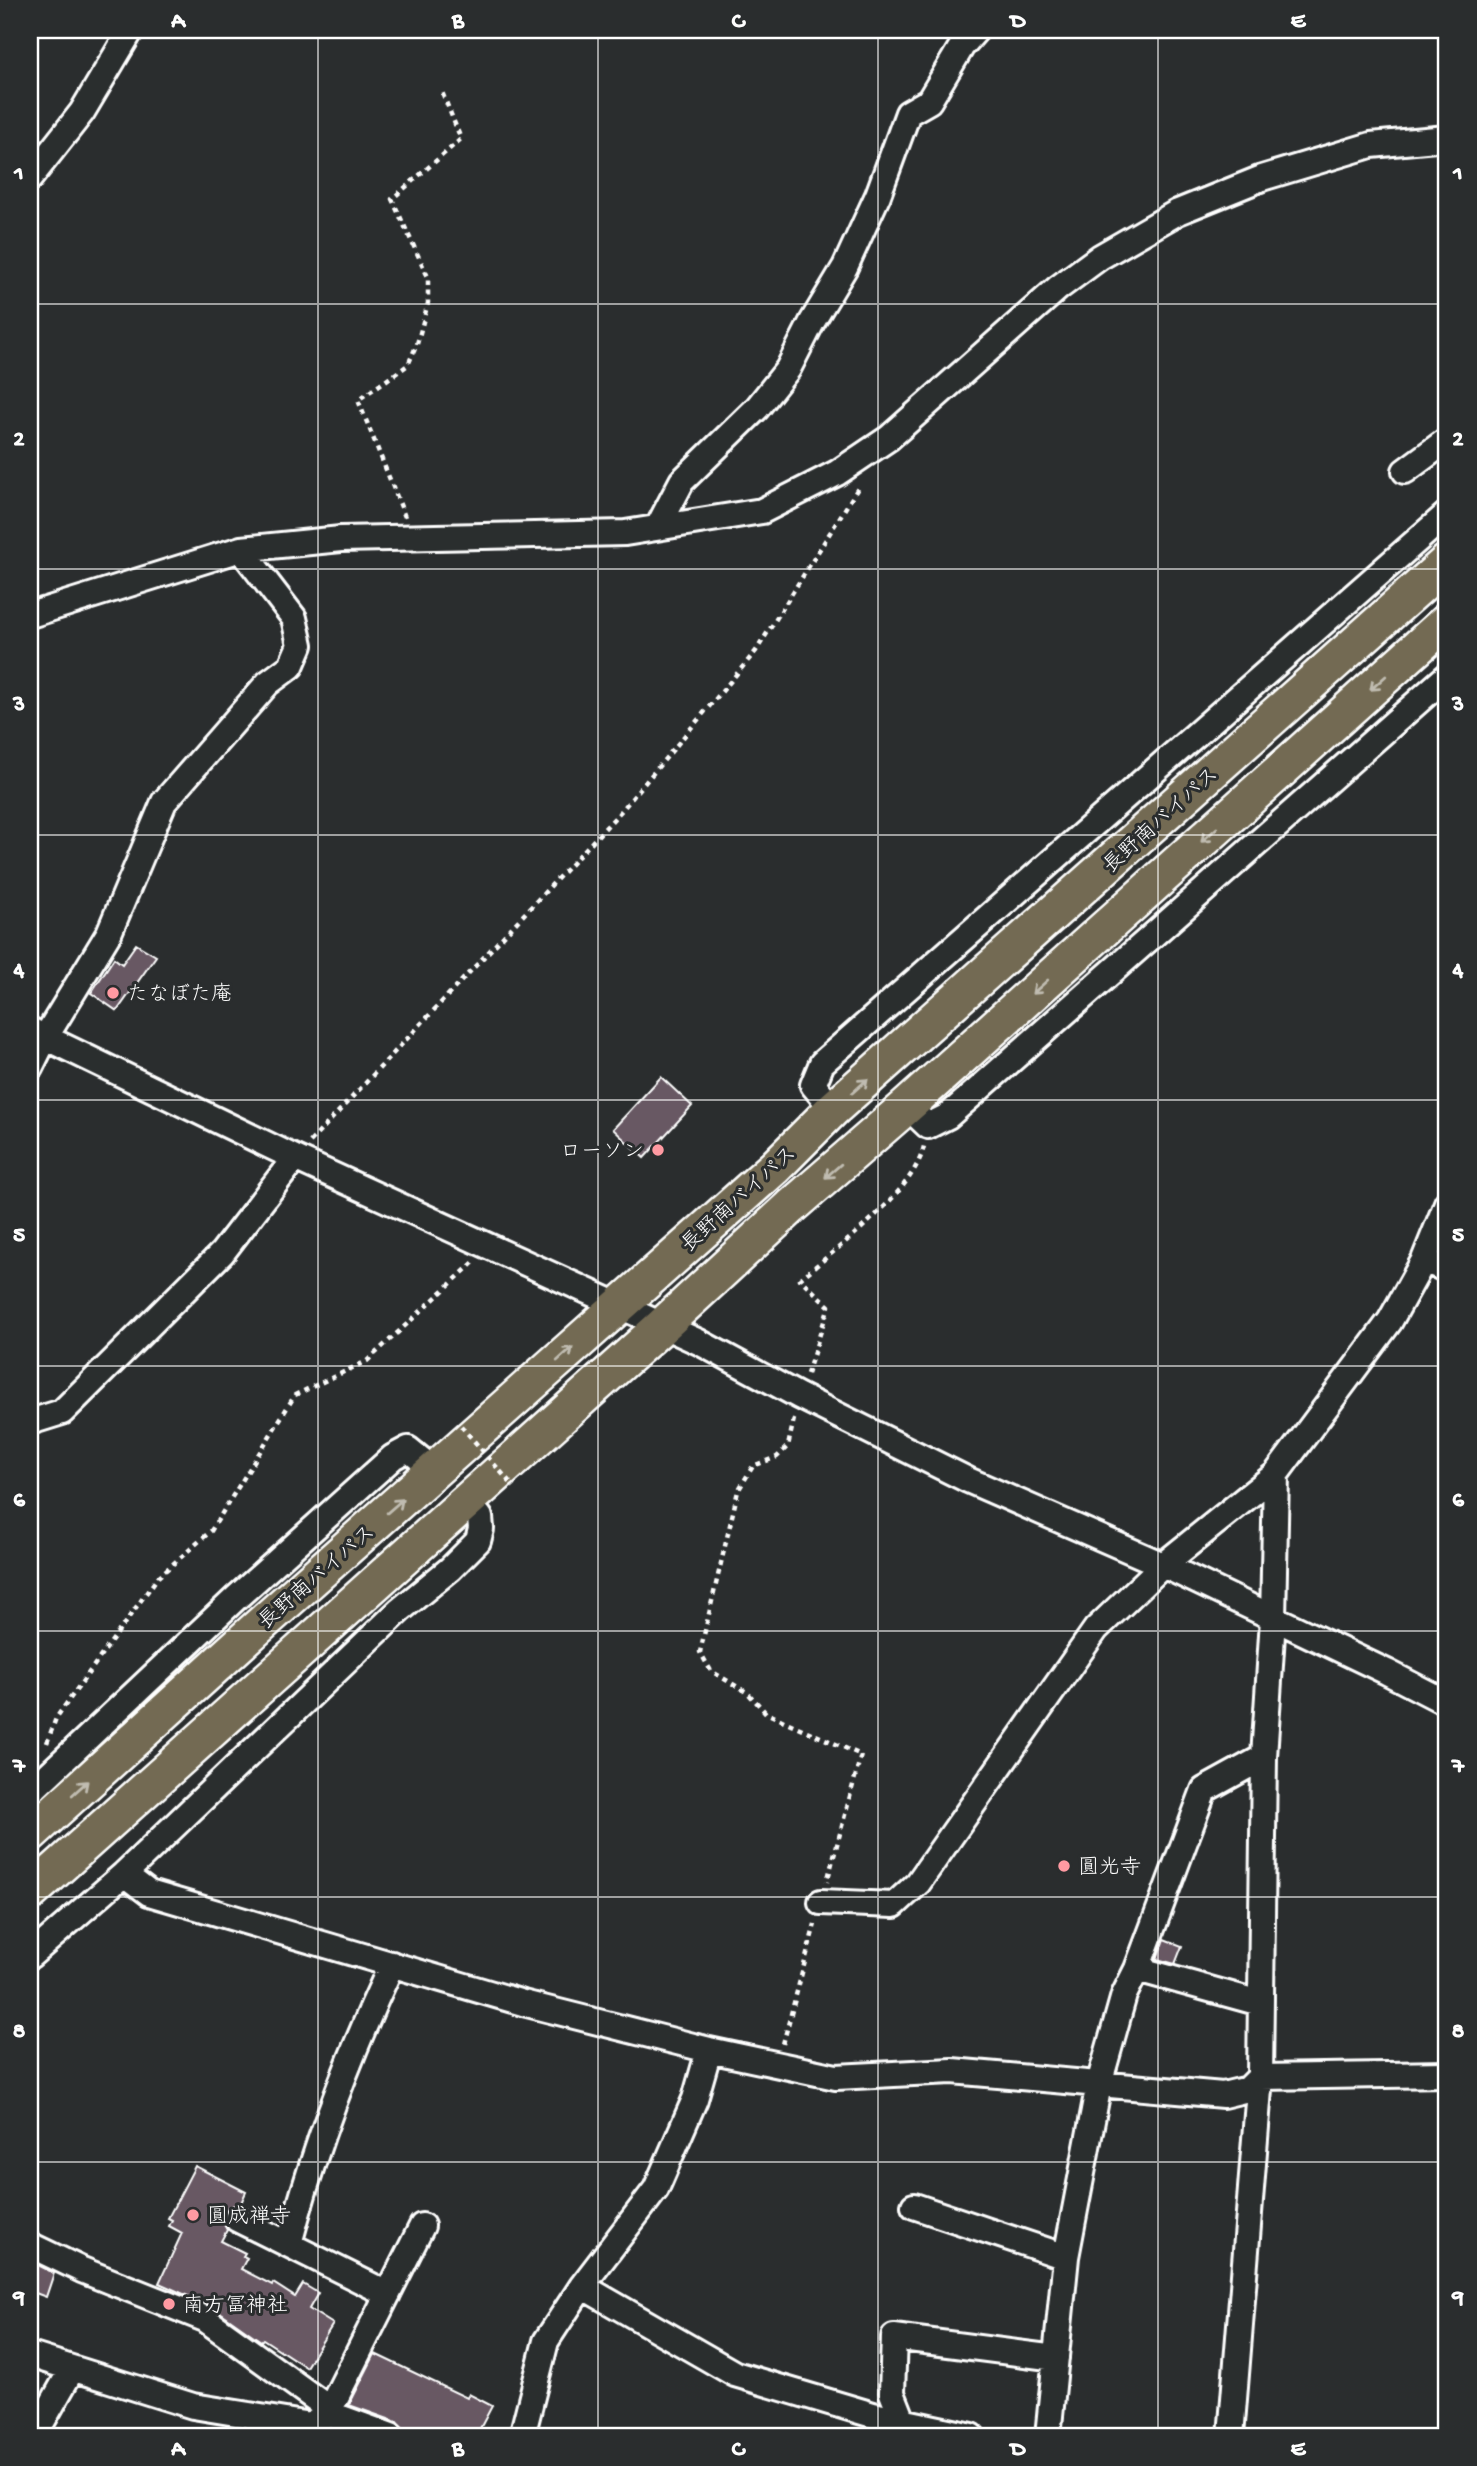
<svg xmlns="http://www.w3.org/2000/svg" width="1477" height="2466" viewBox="0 0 1477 2466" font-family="'Gochi Hand','Klee One',sans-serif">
	<rect width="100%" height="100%" fill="#2a2d2e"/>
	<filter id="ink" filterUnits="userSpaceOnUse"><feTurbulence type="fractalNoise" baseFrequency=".0143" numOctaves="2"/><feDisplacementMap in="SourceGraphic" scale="14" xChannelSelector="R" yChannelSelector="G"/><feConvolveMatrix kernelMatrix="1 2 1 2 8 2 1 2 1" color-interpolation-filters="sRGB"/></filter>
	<g filter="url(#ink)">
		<path fill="#675864" stroke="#fff" stroke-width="2" d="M136,944L156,956L117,1011L91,993L114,958L122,964Z
			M661,1077L692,1106L644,1158L613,1129Z
			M1164,1939L1182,1946L1175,1964L1157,1959Z
			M195,2166L246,2192L240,2205L228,2207L222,2219L227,2230L221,2241L245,2253L243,2256L247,2258L241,2269L272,2285L273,2283L295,2297L303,2284L318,2293L309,2309L333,2324L306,2367L263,2339L261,2341L213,2307L159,2283L182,2233L169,2226L172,2220L168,2218Z
			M30,2261L54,2273L46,2297L30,2291Z
			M375,2354L467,2398L469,2394L492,2406L476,2436H408L397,2422L349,2405Z"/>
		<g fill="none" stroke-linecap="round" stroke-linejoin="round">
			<g stroke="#fff" stroke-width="30">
				<path id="minor" d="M30,178L82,112L131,30
					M1405,471L1447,440
					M658,527L682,481L757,408L788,369L812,322L845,267L878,195L908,113L929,101L962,46L976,30
					M30,615L241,549L341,539L625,533L762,511L837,473L889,438L1058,288L1100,257L1178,212L1262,178L1371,145L1447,138
					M30,1030L295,1158L699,1342L799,1396L968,1480L1163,1565L1387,1672L1447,1703
					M30,1068L45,1038L109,933L164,802L268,683L291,666L300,645L294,618L241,549
					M907,1106L928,1126L948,1116L1447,676
					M833,1109L813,1085L822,1063L1447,514
					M1424,1260L1447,1270
					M30,1422L62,1412L222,1253L295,1158
					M30,1792L236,1598L393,1457L408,1449L435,1471
					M124,1874L149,1893L523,2003L709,2050L836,2077L952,2071L1223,2095L1248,2089L1260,2077L1447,2074
					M821,1902L894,1905L918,1883L1096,1629L1163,1565L1276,1474L1390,1321L1424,1260L1447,1203
					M30,1956L124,1874L400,1610L450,1569L478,1541L481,1529L480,1517L466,1502
					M1137,1969L1260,2003
					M914,2206L1066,2257
					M237,2219L388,2294
					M289,2244C314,2148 350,2054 392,1964
					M30,2245L82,2270L205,2319L324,2405L328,2413
					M582,2286L735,2374L873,2415L972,2436
					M30,2355L193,2406L310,2425L328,2413L391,2436
					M328,2413L422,2226
					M901,2432L903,2421L892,2393L894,2337L1056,2358
					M34,2436L72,2369
					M522,2436L546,2341L582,2286L656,2189L695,2099L709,2050
					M1048,2436L1066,2257L1099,2084L1124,1995L1137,1969L1204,1790L1264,1757
					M1231,2436L1260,2077L1264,1757L1273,1619L1276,1474"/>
			</g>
			<g stroke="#fff" stroke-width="40">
				<path id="highway" d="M30,1834L257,1628L775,1167L833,1109L1447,562
					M30,1893L661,1327L791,1207L907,1106L1447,621"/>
			</g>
			<path stroke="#fff" stroke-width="4.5" stroke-dasharray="5 5" stroke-linecap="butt" d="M405,517L358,400L408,365L417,344L428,303V277L392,199L461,139L442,92
				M310,1142L622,810L756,651L858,488
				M807,1374L829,1306L800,1279C837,1248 914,1193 924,1146
				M794,1419L788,1446L777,1457L753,1466L738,1491L700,1652L711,1671L748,1693L766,1713L861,1755L827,1882
				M47,1743L56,1718L158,1577L211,1531L295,1395L367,1361L474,1262
				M783,2044L815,1924"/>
			<use href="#minor" stroke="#2a2d2e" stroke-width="24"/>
			<use href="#highway" stroke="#736b52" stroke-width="35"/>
			<path stroke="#fff" stroke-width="4.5" stroke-dasharray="5 5" stroke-linecap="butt" d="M461,1426L514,1487"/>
		</g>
		<defs><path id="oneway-shaft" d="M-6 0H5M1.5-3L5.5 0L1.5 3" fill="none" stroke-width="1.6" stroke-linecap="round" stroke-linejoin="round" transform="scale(1.75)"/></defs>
		<g stroke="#c0bcb1">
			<use href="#oneway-shaft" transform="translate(1378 683) rotate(138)"/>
			<use href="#oneway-shaft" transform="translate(1209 835) rotate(138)"/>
			<use href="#oneway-shaft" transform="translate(1040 987) rotate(138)"/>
			<use href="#oneway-shaft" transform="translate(860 1086) rotate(-42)"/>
			<use href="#oneway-shaft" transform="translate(833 1171) rotate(139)"/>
			<use href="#oneway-shaft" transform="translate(565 1354) rotate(-42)"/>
			<use href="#oneway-shaft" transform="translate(395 1506) rotate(-41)"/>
			<use href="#oneway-shaft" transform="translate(80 1788) rotate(-42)"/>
		</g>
	</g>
	<path fill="none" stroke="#fff" stroke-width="2" stroke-opacity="0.55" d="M318,30V2436M598,30V2436M878,30V2436M1158,30V2436M30,304H1447M30,569H1447M30,835H1447M30,1100H1447M30,1366H1447M30,1631H1447M30,1897H1447M30,2162H1447"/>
	<g fill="#ff9aa2" stroke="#2a2d2e" stroke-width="2.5">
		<circle cx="113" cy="993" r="7"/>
		<circle cx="658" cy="1150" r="7"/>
		<circle cx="1064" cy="1866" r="7"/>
		<circle cx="193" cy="2215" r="7"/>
		<circle cx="169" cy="2304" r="7"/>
	</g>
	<g text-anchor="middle" stroke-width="6" stroke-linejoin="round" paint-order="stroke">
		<g font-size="21" fill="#fff" stroke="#2a2d2e">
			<text transform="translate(1160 819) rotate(-42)" y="7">長野南バイパス</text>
			<text transform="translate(738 1198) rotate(-42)" y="7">長野南バイパス</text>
			<text transform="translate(316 1576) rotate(-41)" y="7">長野南バイパス</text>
		</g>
		<g font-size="21" fill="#fff" stroke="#2a2d2e" text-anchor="start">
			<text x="127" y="1000">たなぼた庵</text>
			<text x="644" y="1157" text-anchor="end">ローソン</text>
			<text x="1078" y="1873">圓光寺</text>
			<text x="207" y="2222">圓成禅寺</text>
			<text x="183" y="2311">南方冨神社</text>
		</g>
	</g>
	<rect width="1477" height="2466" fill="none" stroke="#2a2d2e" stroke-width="77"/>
	<rect x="38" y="38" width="1400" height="2390" fill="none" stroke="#fff" stroke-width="2.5"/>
	<g font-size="23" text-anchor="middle" font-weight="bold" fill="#fff">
		<text x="178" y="27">A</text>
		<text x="458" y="27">B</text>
		<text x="738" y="27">C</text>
		<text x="1018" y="27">D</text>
		<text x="1298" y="27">E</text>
		<text x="19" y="179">1</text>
		<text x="1458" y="179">1</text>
		<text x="19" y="445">2</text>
		<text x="1458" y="445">2</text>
		<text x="19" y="710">3</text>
		<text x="1458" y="710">3</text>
		<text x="19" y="976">4</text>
		<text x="1458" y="976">4</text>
		<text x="19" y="1241">5</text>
		<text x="1458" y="1241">5</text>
		<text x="19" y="1506">6</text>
		<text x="1458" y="1506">6</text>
		<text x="19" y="1772">7</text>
		<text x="1458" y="1772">7</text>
		<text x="19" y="2037">8</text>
		<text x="1458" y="2037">8</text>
		<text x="19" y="2303">9</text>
		<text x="1458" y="2303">9</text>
		<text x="178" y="2455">A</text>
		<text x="458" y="2455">B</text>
		<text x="738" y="2455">C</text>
		<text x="1018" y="2455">D</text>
		<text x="1298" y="2455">E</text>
	</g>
</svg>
